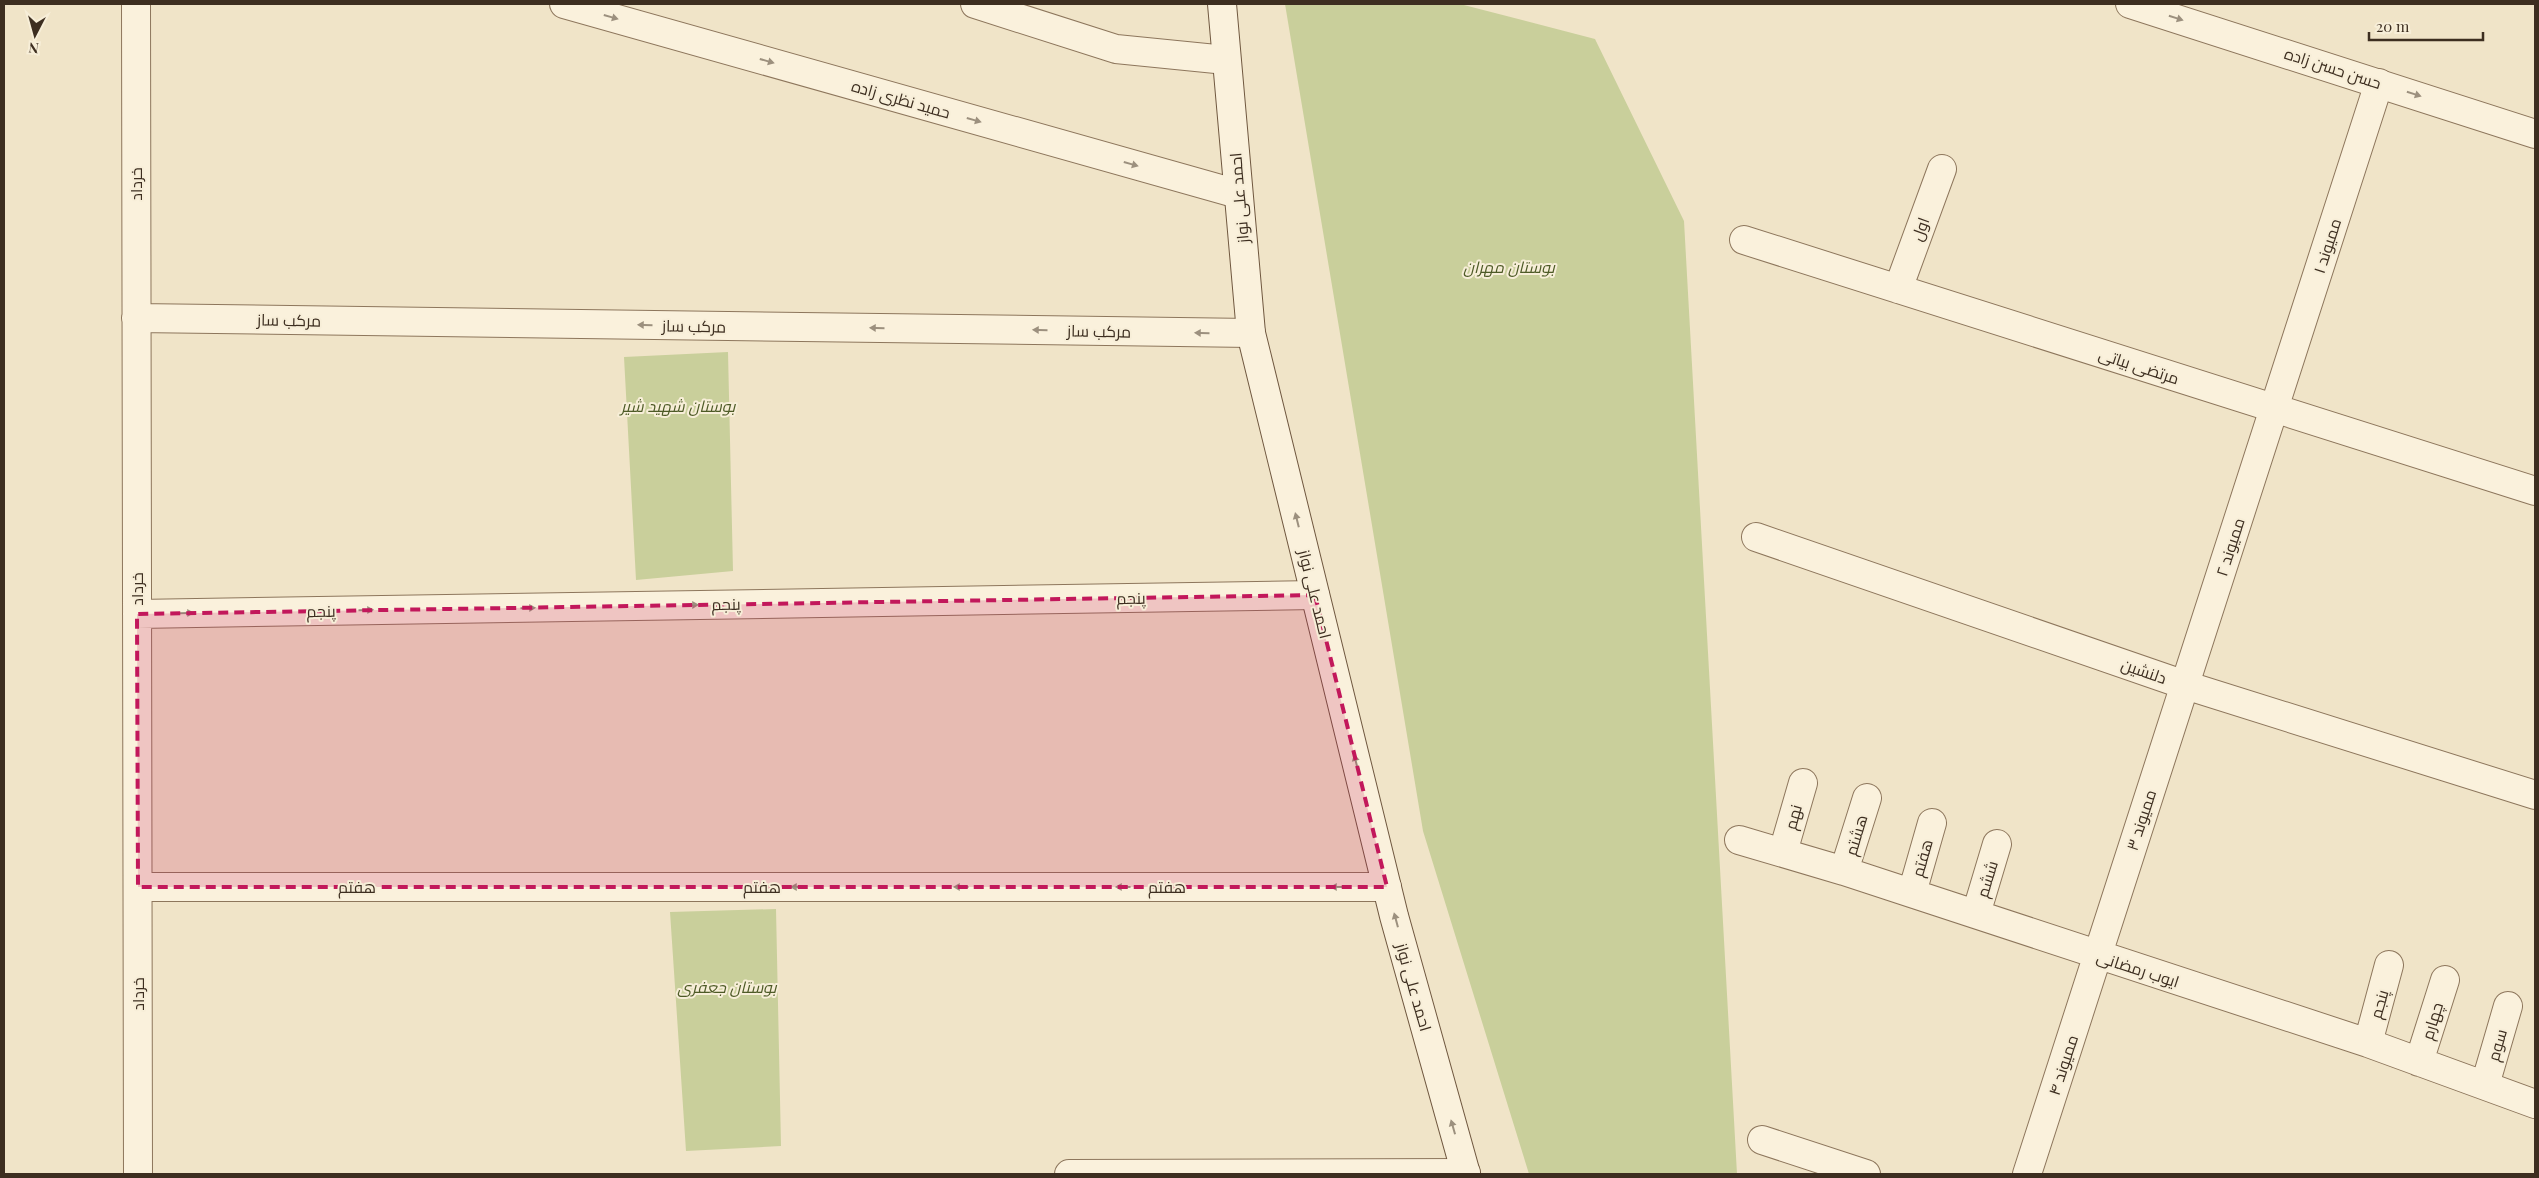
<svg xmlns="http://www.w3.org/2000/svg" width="2539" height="1178" viewBox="0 0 2539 1178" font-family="'Playfair Display',Cairo,serif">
	<rect width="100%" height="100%" fill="#f0e4c8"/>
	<path fill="#c9cf9b" d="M1285,4H1460L1595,39L1684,221L1737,1174H1529L1423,831Z
		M728,352L733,571L636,580L624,357Z
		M776,909L781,1146L686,1151L670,912Z"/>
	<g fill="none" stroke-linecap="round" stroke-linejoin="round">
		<g stroke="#8d765c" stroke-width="30">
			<path id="minor" d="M136,4L138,1174
				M564,4L1238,194
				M975,4L1116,49L1226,60
				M1744,240L2535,491
				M1898,289L1942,169
				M136,318L1251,333
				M1756,537L2185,685L2535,795
				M137,614L1315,595
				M1739,840L1844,871L2368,1043L2535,1104
				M1783,852L1803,783
				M1844,871L1867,798
				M138,887H1387
				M1912,893L1932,823
				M1976,914L1997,844
				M2368,1043L2389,965
				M2419,1062L2445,980
				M2485,1085L2508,1006
				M1762,1140L1866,1174
				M1069,1174L1466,1173
				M2027,1174L2379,83"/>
		</g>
		<g stroke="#8d765c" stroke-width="30">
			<path id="tertiary" d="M2130,4L2535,134"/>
		</g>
		<g stroke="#6f573f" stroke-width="30">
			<path id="secondary" d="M1222,4L1251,333L1394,916L1466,1174"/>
		</g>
		<use href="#minor" stroke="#faf1dc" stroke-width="28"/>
		<use href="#tertiary" stroke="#faf1dc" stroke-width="28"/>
		<use href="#secondary" stroke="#faf1dc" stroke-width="28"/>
	</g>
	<defs><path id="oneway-solid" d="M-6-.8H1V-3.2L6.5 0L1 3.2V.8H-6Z" transform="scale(1.25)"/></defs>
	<g fill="#9c907e">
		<use href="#oneway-solid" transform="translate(611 17) rotate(16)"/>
		<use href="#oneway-solid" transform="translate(2176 18) rotate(18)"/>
		<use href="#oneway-solid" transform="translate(767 61) rotate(16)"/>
		<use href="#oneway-solid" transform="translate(2414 94) rotate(18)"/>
		<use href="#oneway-solid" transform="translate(974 120) rotate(16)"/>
		<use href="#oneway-solid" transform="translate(1131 164) rotate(16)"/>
		<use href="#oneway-solid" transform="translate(645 325) rotate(-179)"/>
		<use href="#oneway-solid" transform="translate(877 328) rotate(-179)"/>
		<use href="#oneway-solid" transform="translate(1040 330) rotate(-179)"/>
		<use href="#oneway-solid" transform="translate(1202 333) rotate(-179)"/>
		<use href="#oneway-solid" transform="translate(1297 520) rotate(-104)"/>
		<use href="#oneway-solid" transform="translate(691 605) rotate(-1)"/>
		<use href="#oneway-solid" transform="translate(528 608) rotate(-1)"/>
		<use href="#oneway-solid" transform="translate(366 610) rotate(-1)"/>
		<use href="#oneway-solid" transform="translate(186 613) rotate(-1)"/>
		<use href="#oneway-solid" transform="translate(1356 762) rotate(-104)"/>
		<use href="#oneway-solid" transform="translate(798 887) rotate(180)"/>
		<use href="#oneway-solid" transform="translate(961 887) rotate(180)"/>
		<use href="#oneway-solid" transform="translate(1123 887) rotate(180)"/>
		<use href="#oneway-solid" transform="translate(1338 887) rotate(180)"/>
		<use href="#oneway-solid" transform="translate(1396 920) rotate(-105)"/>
		<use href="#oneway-solid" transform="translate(1453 1127) rotate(-106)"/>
	</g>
	<path fill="#c2185b" fill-opacity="0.2" stroke="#c2185b" stroke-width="4" stroke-dasharray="10 6" stroke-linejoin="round" d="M1315,595L1387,887H138L137,614Z"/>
	<g text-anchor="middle" stroke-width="4" stroke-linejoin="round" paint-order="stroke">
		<g font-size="16" fill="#3d2e20" stroke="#f7eed8">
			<text transform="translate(2333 68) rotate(18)" y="6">حسن حسن زاده</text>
			<text transform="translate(901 99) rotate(16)" y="6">حمید نظری زاده</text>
			<text transform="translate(136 184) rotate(-90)" y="6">خرداد</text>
			<text transform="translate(1239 198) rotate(-95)" y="6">احمد علی نواز</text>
			<text transform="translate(1920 229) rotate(-70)" y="6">اول</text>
			<text transform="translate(2327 246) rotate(-72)" y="6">ممیوند ۱</text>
			<text transform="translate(289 320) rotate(1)" y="6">مرکب ساز</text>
			<text transform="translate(694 326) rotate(1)" y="6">مرکب ساز</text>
			<text transform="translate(1099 331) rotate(1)" y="6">مرکب ساز</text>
			<text transform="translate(2139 366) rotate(18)" y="6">مرتضی بیاتی</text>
			<text transform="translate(2230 547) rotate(-72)" y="6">ممیوند ۲</text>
			<text transform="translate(137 589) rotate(-90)" y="6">خرداد</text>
			<text transform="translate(1315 594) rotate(76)" y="6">احمد علی نواز</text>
			<text transform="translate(1131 598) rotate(-1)" y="6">پنجم</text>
			<text transform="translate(726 604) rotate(-1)" y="6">پنجم</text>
			<text transform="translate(321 611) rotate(-1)" y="6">پنجم</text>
			<text transform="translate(2144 671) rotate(19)" y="6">دلنشین</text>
			<text transform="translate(1793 817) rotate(-75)" y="6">نهم</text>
			<text transform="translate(2141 820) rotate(-72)" y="6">ممیوند ۳</text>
			<text transform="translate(1856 835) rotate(-73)" y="6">هشتم</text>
			<text transform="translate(1922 858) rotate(-74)" y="6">هفتم</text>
			<text transform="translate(1987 879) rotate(-73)" y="6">ششم</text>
			<text x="357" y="893">هفتم</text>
			<text x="762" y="893">هفتم</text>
			<text x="1167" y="893">هفتم</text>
			<text transform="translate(2138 969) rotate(18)" y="6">ایوب رمضانی</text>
			<text transform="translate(1414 987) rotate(74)" y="6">احمد علی نواز</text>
			<text transform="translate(138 994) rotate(-90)" y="6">خرداد</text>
			<text transform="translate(2379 1004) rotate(-74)" y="6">پنجم</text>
			<text transform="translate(2432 1021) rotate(-73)" y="6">چهارم</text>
			<text transform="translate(2497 1045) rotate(-74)" y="6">سوم</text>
			<text transform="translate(2063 1065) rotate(-72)" y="6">ممیوند ۴</text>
		</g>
		<g font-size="16" font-style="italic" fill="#4d5a26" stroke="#f7eed8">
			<text x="1509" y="273">بوستان مهران</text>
			<text x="678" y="412">بوستان شهید شیر</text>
			<text x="727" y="993">بوستان جعفری</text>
		</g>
	</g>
	<rect width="2539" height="1178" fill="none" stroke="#3d2e20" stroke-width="10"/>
	<g transform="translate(35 35) rotate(186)" stroke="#f7eed8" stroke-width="4" paint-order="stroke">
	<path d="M0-4L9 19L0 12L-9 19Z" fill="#3d2e20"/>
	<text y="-8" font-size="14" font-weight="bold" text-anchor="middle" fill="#3d2e20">N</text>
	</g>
	<path d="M2369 32v8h114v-8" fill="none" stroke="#3d2e20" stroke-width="2.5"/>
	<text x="2376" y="32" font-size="15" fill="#3d2e20" stroke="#f7eed8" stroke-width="4" paint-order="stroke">20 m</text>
</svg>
